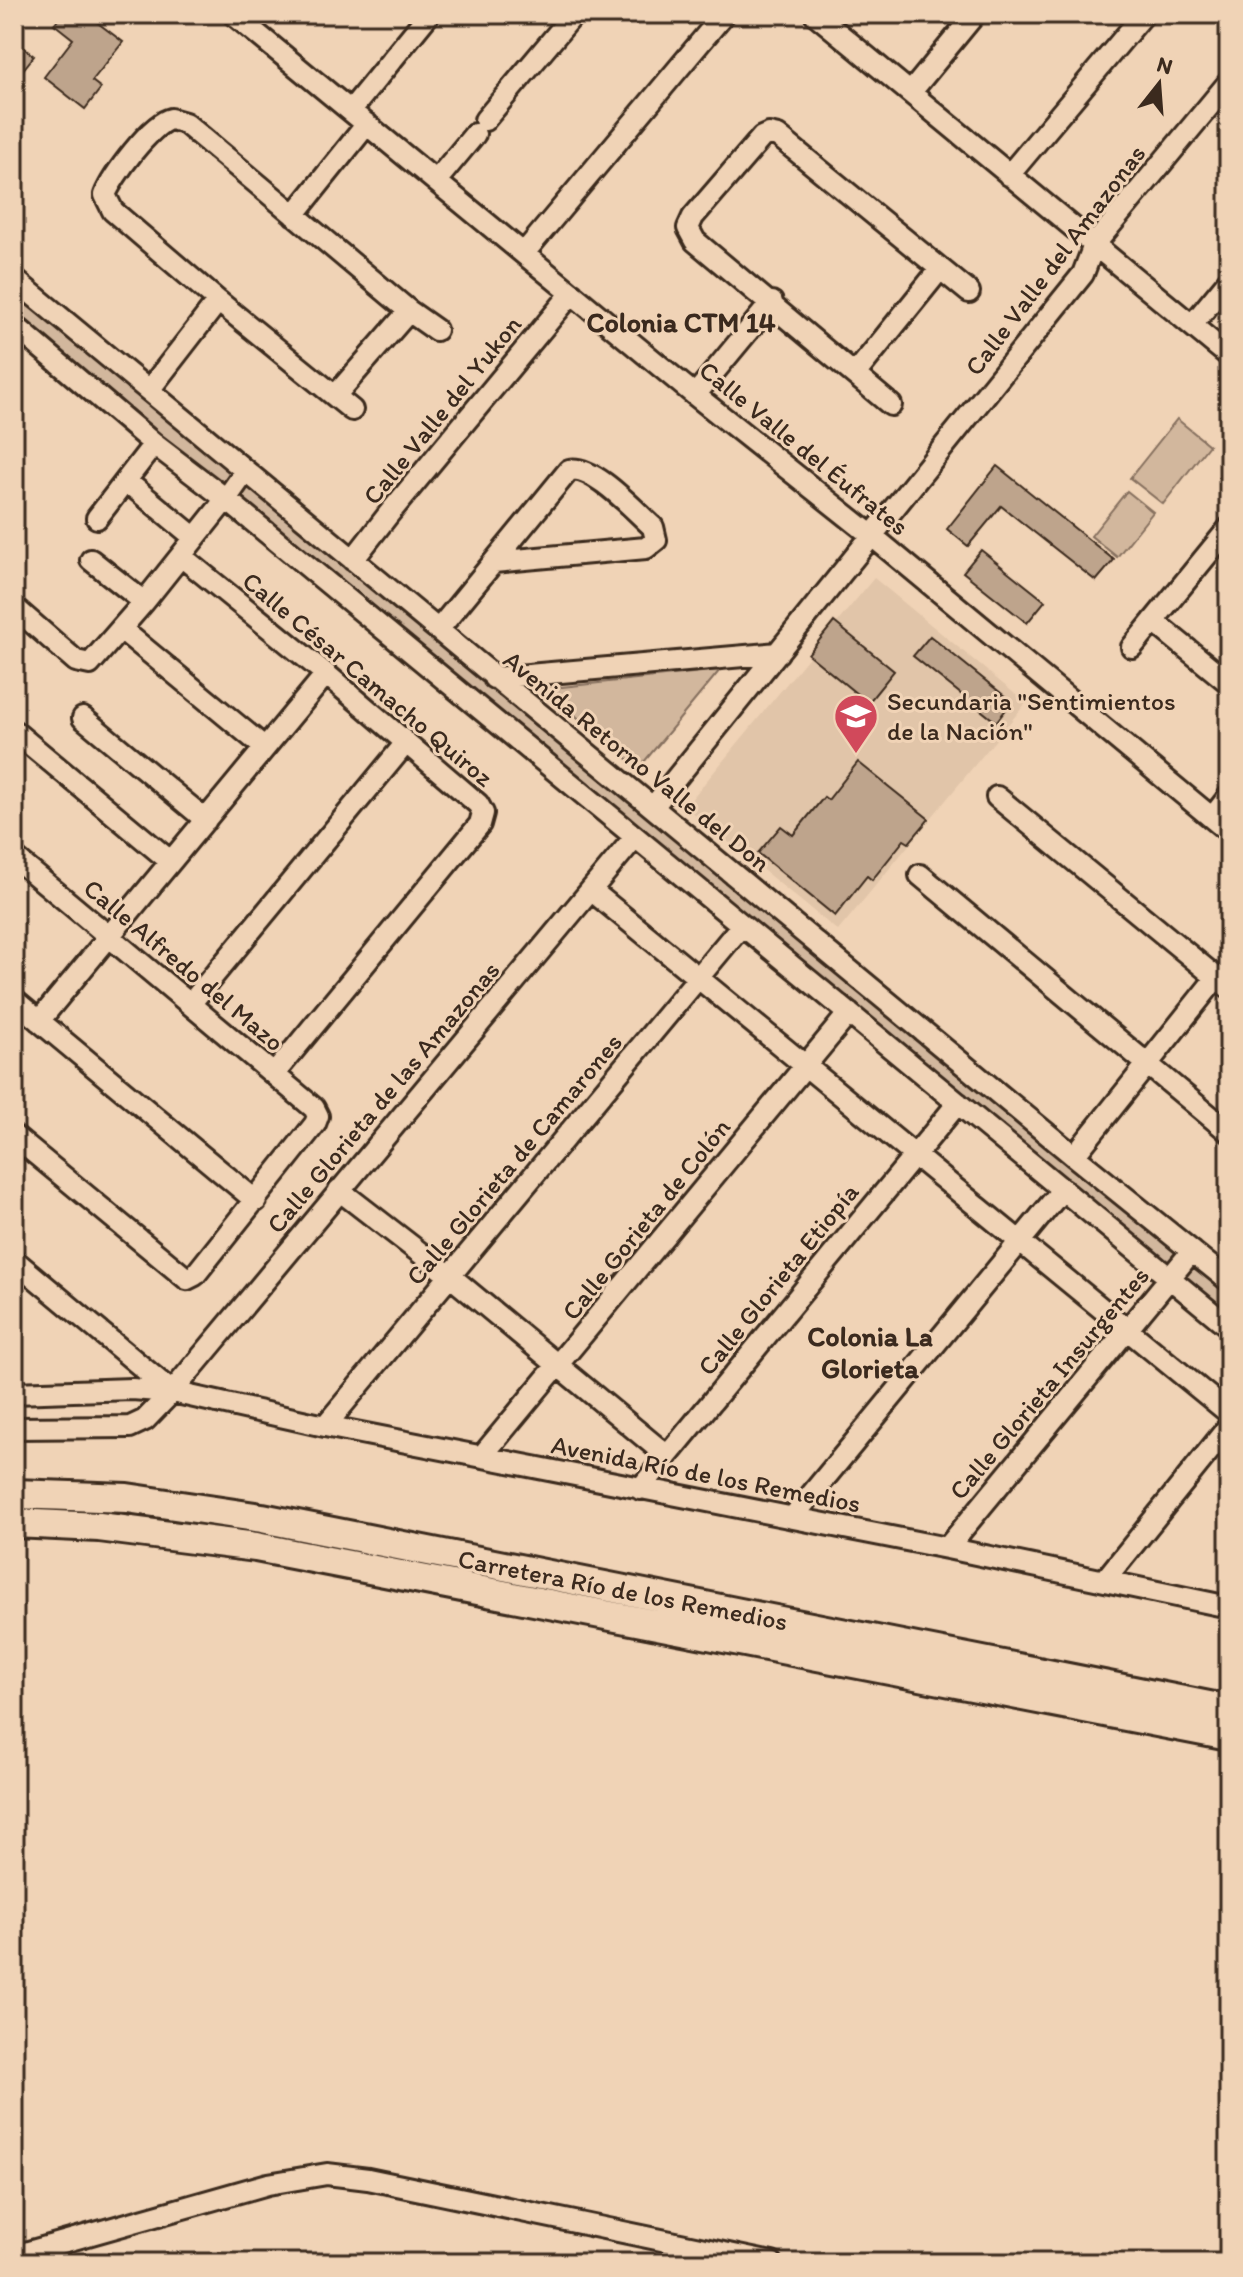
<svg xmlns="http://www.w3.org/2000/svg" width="1243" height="2277" viewBox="0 0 1243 2277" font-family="Itim,sans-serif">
	<rect width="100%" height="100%" fill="#f0d3b6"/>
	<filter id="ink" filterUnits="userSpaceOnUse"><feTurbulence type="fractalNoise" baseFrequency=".0125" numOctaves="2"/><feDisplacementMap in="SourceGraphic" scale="16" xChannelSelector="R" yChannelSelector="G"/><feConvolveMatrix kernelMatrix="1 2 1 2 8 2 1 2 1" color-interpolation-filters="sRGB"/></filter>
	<g filter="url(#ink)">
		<path fill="#e1c5a9" d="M874,578L1026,703L838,931L685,807Z"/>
		<path fill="#d2b79d" stroke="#86705e" stroke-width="2" d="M14,294L1229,1295V1322L14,318Z
			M1177,419L1209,445L1163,504L1130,478Z
			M1127,491L1153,512L1117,557L1091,536Z
			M720,670L639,768L543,689Z"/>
		<path fill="#bea48c" stroke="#3b2a1e" stroke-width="2" d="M63,14H86L123,42L92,81L101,88L85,109L44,77L73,39L54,24Z
			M14,41L34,56L14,81Z
			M997,466L1114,560L1096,581L1001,506L968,546L947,529Z
			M981,550L1045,601L1027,623L963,572Z
			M834,622L894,671L868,703L808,654Z
			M930,636L1012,702L996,722L913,656Z
			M858,762L929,819L909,843L904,840L872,880L867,876L835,916L758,853L781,826L793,835L824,797L828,800Z"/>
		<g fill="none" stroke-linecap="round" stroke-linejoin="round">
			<g stroke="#3b2a1e" stroke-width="26">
				<path id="minor" d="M233,14L695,395L871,535L1229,832
					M815,14L1229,356
					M911,92L975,14
					M351,110L429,14
					M485,120L574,14
					M1009,175L1144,14
					M436,181L475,134
					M294,215L367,124
					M524,253L724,14
					M14,279L1074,1156L1229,1281
					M14,325L154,444L226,499L1229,1327
					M1192,325L1229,280
					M856,373L940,269
					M149,390L218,301
					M695,395L772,302
					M335,396L409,311
					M891,405L695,241L688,228L693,217L762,137L769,134L778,136L969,292
					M352,410L218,301L113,211L105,195C112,177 151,123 171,119L185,123L409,311L436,330
					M126,481L195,538
					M97,518L154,444
					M181,556L326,674L478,804L483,813L480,824L274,1074
					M91,560L144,602
					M353,560L388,515L572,293
					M14,607L76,661L90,664L144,602L226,499L245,472
					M1153,621L1229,683
					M121,629L265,748
					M438,630L569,470C593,464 635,511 653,527L656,540L646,548L494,562
					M1132,647L1229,528
					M494,678L778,653
					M83,718L206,820
					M14,731L170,861
					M997,797L1229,988
					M653,807L1083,274L1094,245L1229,82
					M1212,818L1229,796
					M14,857L314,1108L318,1116L315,1124L195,1275L187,1279L14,1136
					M920,875L1229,1132
					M591,890L1229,1413
					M14,1000L256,1201
					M191,1003L405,744
					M39,1021L326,674
					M1074,1156L1216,978
					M339,1190L450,1276L666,1455
					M14,1260L172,1392
					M14,1393L132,1389L172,1392L325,1426L947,1548L1229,1607
					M325,1426L742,925
					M14,1428L130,1427L145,1420L172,1392L635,837
					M482,1456L849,1013
					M640,1489L958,1103
					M792,1518L1063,1189
					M947,1548L1192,1251
					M1105,1580L1229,1426
					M14,2256L268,2184L327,2174L368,2179L772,2263"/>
			</g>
			<g stroke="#3b2a1e" stroke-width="34">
				<path id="highway" d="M14,1494L127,1498L262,1518L1229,1710
					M14,1523L99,1527L256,1547L1229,1736"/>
			</g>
			<use href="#minor" stroke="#f0d3b6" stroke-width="20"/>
			<use href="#highway" stroke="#f0d3b6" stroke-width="28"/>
		</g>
	</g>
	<defs>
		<g id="school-pin" transform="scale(2.3)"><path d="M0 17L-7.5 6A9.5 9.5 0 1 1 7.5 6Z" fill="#d1495b" stroke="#f0d3b6"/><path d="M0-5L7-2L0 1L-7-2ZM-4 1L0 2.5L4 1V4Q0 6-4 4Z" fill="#fff"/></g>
	</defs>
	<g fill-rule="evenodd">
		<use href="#school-pin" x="856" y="716"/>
	</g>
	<g text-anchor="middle" stroke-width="6" stroke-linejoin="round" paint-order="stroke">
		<g font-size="26" fill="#3b2a1e" stroke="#f0d3b6">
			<text transform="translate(1055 260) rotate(-53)" y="9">Calle Valle del Amazonas</text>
			<text transform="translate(442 410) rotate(-51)" y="9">Calle Valle del Yukon</text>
			<text transform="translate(804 448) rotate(39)" y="9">Calle Valle del Éufrates</text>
			<text transform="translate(368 679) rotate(40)" y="9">Calle César Camacho Quiroz</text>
			<text transform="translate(637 761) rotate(39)" y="9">Avenida Retorno Valle del Don</text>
			<text transform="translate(184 965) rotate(40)" y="9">Calle Alfredo del Mazo</text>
			<text transform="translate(383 1097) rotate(-50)" y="9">Calle Glorieta de las Amazonas</text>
			<text transform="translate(514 1159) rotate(-50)" y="9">Calle Glorieta de Camarones</text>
			<text transform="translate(646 1219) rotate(-51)" y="9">Calle Gorieta de Colón</text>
			<text transform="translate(778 1279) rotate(-51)" y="9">Calle Glorieta Etiopía</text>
			<text transform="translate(1049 1383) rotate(-50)" y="9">Calle Glorieta Insurgentes</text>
			<text transform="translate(706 1474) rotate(11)" y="9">Avenida Río de los Remedios</text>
			<text transform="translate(623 1590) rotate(11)" y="9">Carretera Río de los Remedios</text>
		</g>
		<g font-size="26" fill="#3b2a1e" stroke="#f0d3b6" text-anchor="start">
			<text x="887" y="710">Secundaria "Sentimientos<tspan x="887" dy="30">de la Nación"</tspan></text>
		</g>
		<g font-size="28" font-weight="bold" fill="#3b2a1e" stroke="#f0d3b6">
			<text x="681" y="332">Colonia CTM 14</text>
			<text x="870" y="1346">Colonia La<tspan x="870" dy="32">Glorieta</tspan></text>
		</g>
	</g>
	<rect width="1243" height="2277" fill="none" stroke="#f0d3b6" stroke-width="48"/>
	<rect x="24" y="24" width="1195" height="2229" fill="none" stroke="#3b2a1e" stroke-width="3" filter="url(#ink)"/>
	<g transform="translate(1159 84) rotate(17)" stroke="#f0d3b6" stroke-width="6" paint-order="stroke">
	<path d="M0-6L14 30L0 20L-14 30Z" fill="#3b2a1e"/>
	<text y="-12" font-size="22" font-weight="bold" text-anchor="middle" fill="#3b2a1e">N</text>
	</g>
</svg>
